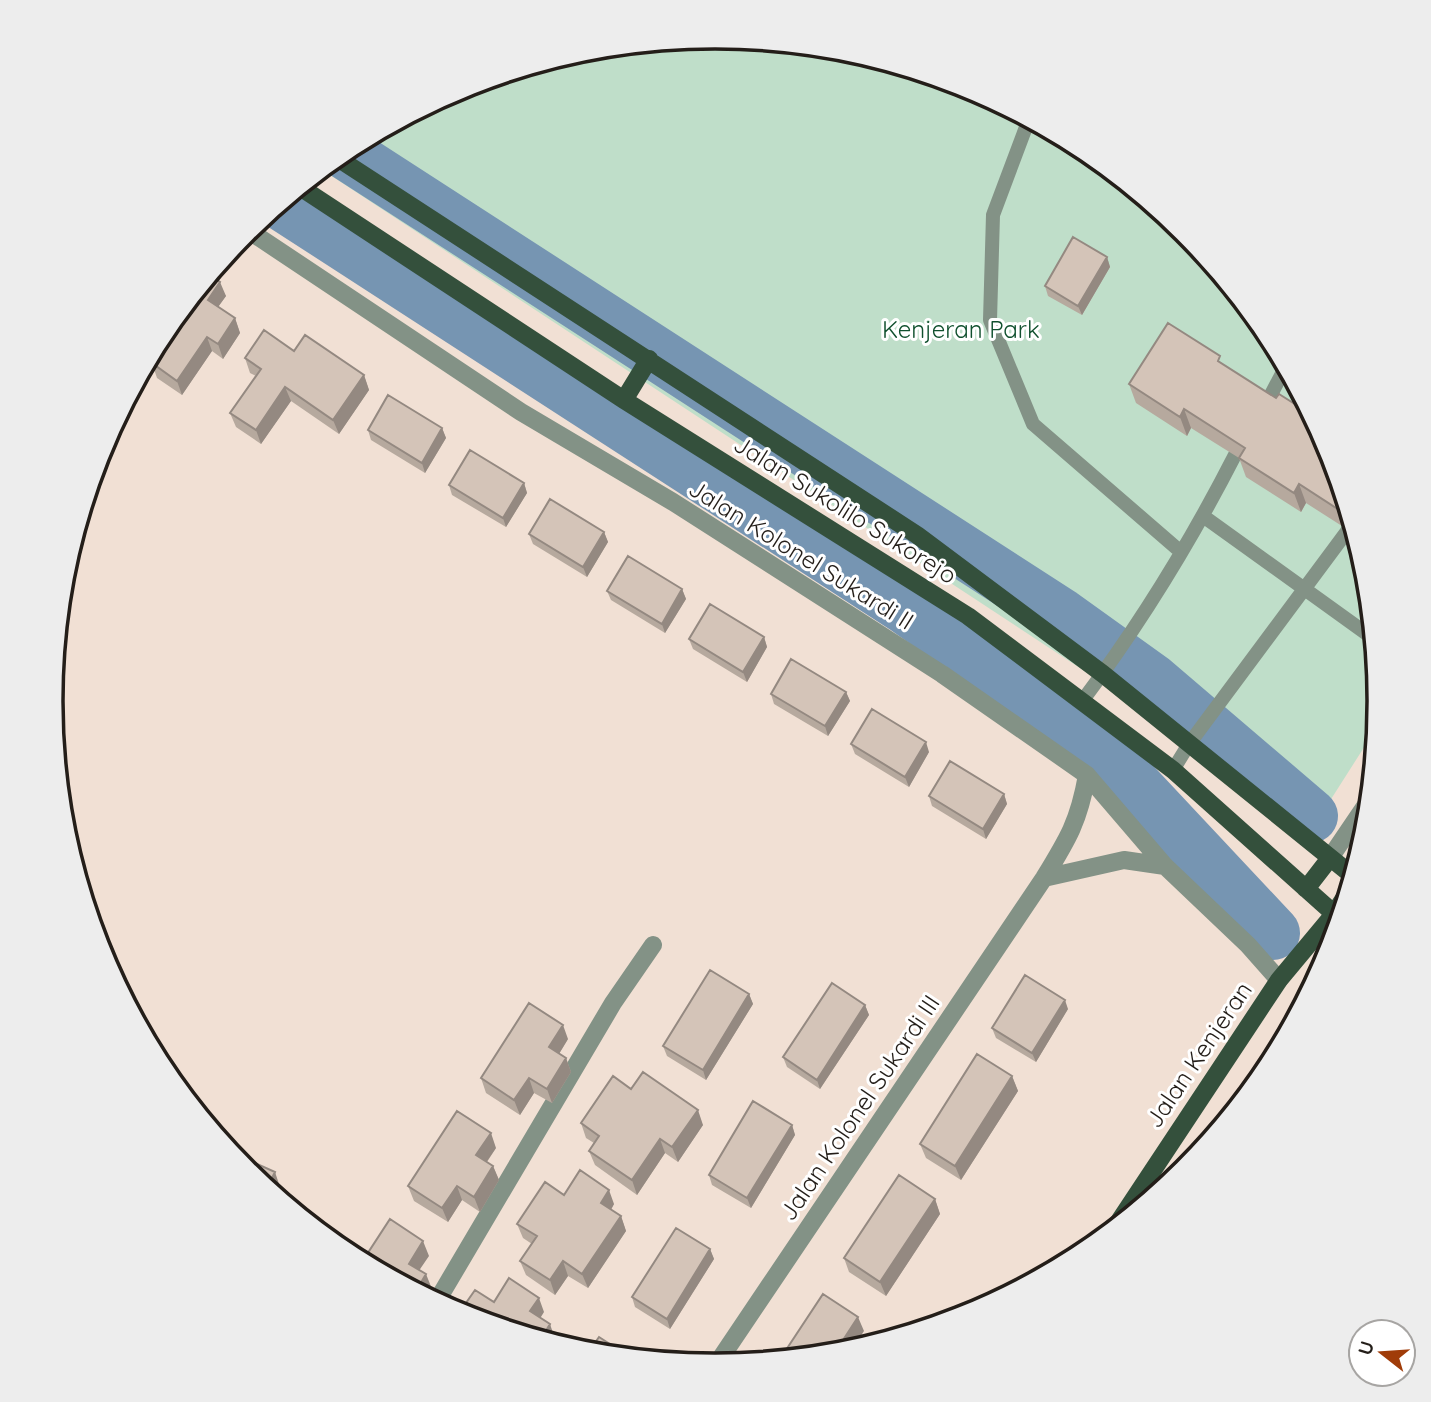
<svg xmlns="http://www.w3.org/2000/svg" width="1431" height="1402" viewBox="0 0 1431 1402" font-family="Quicksand,sans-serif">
	<rect width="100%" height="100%" fill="#f1e0d4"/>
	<path fill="#bfdec9" d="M716,37L845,50L970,87L1085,149L1185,232L1268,332L1329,447L1367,572L1380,701L1377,727L1305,840L1127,699L321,169L347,148L462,87L586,49Z"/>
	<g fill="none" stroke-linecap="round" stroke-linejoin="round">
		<path stroke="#7695b2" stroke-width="54" d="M343,151L1061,615L1153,681L1311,816
			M281,203L905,607L1037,701L1109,758L1273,933"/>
		<path stroke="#839286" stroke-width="14" d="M1029,119L993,215L990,320L1033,424L1181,552
			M1265,406L1286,366
			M1203,516L1374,639
			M1083,700C1140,624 1191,541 1235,455
			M1173,770L1189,744L1348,530"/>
		<path stroke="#839286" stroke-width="18" d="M248,230L521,412L673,502L942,674L1087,775L1165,866L1248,945L1279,980
			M1044,878L1124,860L1165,866
			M437,1301L613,1003L653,945
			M716,1365L1044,878C1068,839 1079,821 1087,775"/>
		<path stroke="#839286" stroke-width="18" d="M1330,858L1370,799"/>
		<path stroke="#34503c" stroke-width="18" d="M336,157L917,535L1103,674L1353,876
			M300,187L624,400L968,616L1173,770L1340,919
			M624,400L649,359
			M1306,889L1330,858
			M1114,1229L1279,980L1334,914L1348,892"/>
	</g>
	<path fill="#b6a99e" d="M1107,257L1110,267L1082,315L1048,296L1045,286Z
		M210,275L226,296L218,307L235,318L240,333L223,359L212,351L182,395L157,378L152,363L175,329L169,325Z
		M294,351L364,375L369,390L339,434L291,401L261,444L236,427L230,413L256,376L250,373L245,358Z
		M1223,364L1329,447L1356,535L1306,503L1301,512L1246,477L1239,458L1191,428L1187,436L1136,403L1129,384Z
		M442,428L446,438L425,473L371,440L368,430Z
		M524,483L527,493L506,527L452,495L449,485Z
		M604,532L608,542L587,577L533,544L529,534Z
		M682,589L686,599L665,633L611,600L607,591Z
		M764,637L767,647L747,682L693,649L689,639Z
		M846,692L850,701L828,736L774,704L771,694Z
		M851,744L929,752L909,787L855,754Z
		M1004,794L1007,804L986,839L932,806L929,796Z
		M749,994L753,1004L706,1080L667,1056L663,1046Z
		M865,1005L869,1015L820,1089L787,1067L783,1057Z
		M1068,1009L1036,1062L996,1038L992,1028Z
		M568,1039L559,1054L566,1058L571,1072L552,1103L534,1093L520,1115L486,1093L481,1078Z
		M1012,1076L1018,1091L961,1180L926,1158L920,1144Z
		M631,1089L703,1125L678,1162L665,1153L637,1195L595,1165L589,1151L594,1143L586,1138L581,1123Z
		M792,1125L795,1135L751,1208L712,1185L709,1175Z
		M496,1148L487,1162L493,1166L499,1180L480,1212L462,1200L448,1222L414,1201L408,1186Z
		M564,1195L614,1204L611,1210L621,1216L626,1231L588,1288L568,1276L555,1295L526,1275L520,1261L532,1244L523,1238L517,1224Z
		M935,1199L940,1214L886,1296L849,1272L844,1258Z
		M710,1249L714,1259L670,1329L635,1307L632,1297Z"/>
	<path fill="#948981" d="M1107,257L1110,267L1082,315L1078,306Z
		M220,282L226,296L213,314L208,300Z
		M235,318L240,333L223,359L218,344Z
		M207,337L212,351L182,395L177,381Z
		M364,375L369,390L339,434L333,420Z
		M285,387L291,401L261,444L256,430Z
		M1184,409L1191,428L1187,436L1180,417Z
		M442,428L446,438L425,473L422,463Z
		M524,483L527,493L506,527L503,518Z
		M1299,484L1306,503L1301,512L1294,493Z
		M604,532L608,542L587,577L583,567Z
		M682,589L686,599L665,633L662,624Z
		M764,637L767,647L747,682L743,672Z
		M846,692L850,701L828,736L825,726Z
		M926,742L929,752L909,787L905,777Z
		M1004,794L1007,804L986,839L983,829Z
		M749,994L753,1004L706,1080L703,1070Z
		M1065,1000L1068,1009L1036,1062L1032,1053Z
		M865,1005L869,1015L820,1089L817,1080Z
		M563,1025L568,1039L554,1062L549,1047Z
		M566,1058L571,1072L552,1103L547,1089Z
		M1012,1076L1018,1091L961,1180L955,1166Z
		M529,1078L534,1093L520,1115L514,1100Z
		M698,1110L703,1125L678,1162L672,1147Z
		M792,1125L795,1135L751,1208L747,1198Z
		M491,1133L496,1148L481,1170L476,1155Z
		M660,1139L665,1153L637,1195L632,1180Z
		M493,1166L499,1180L480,1212L474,1197Z
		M275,1172L280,1187L276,1195L267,1188Z
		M457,1186L462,1200L448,1222L442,1208Z
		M609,1190L614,1204L606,1218L601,1203Z
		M935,1199L940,1214L886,1296L880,1282Z
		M621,1216L626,1231L588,1288L582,1274Z
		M423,1241L429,1256L414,1278L409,1264Z
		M710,1249L714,1259L670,1329L667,1319Z
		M563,1261L568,1276L555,1295L550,1280Z
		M426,1274L432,1289L427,1296L416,1291Z
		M539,1298L544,1312L536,1325L530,1311Z
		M858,1317L864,1331L851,1351L834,1354Z
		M550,1324L555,1339L553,1342L541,1339Z"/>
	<path fill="#d4c4b8" stroke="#948981" stroke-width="2" d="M1073,237L1107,257L1078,306L1045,286Z
		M210,275L220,282L208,300L235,318L218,344L207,337L177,381L152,363L180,321L175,318Z
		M1168,323L1220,356L1218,361L1276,398L1279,394L1312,415L1329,447L1350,517L1299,484L1294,493L1239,458L1245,448L1184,409L1180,417L1129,384Z
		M264,330L294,351L305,335L364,375L333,420L285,387L256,430L230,413L261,369L245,358Z
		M388,395L442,428L422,463L368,430Z
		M470,450L524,483L503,518L449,485Z
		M550,499L604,532L583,567L529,534Z
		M628,556L682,589L662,624L607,591Z
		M710,604L764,637L743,672L689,639Z
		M791,659L846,692L825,726L771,694Z
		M872,709L926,742L905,777L851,744Z
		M950,761L1004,794L983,829L929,796Z
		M710,970L749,994L703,1070L663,1046Z
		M1025,975L1065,1000L1032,1053L992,1028Z
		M832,983L865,1005L817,1080L783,1057Z
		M529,1003L563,1025L549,1047L566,1058L547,1089L529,1078L514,1100L481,1078Z
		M977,1054L1012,1076L955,1166L920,1144Z
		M643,1072L698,1110L672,1147L660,1139L632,1180L589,1151L599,1136L581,1123L613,1076L631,1089Z
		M753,1101L792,1125L747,1198L709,1175Z
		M457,1111L491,1133L476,1155L493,1166L474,1197L457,1186L442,1208L408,1186Z
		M239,1156L275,1172L267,1188L246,1170L237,1161Z
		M580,1170L609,1190L601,1203L621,1216L582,1274L563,1261L550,1280L520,1261L537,1236L517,1224L545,1182L564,1195Z
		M899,1175L935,1199L880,1282L844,1258Z
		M390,1219L423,1241L409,1264L426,1274L416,1291L362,1262Z
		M676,1228L710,1249L667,1319L632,1297Z
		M509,1278L539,1298L530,1311L550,1324L541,1339L459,1313L475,1290L494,1302Z
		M823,1294L858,1317L834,1354L780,1359Z
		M599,1337L630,1357L588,1353Z"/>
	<g text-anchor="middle" stroke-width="6" stroke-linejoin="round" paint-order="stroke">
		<g font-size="24" fill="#10502e" stroke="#fff">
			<text x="961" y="338">Kenjeran Park</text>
		</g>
		<g font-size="24" fill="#241e19" stroke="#fff">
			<text transform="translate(845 510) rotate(32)" y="8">Jalan Sukolilo Sukorejo</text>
			<text transform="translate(801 555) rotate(32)" y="8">Jalan Kolonel Sukardi II</text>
			<text transform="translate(1199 1055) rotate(-56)" y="8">Jalan Kenjeran</text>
			<text transform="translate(860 1108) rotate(-56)" y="8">Jalan Kolonel Sukardi III</text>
		</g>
	</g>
	<path d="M0 0H1431V1402H0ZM63 701a652 652 0 1 1 1304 0a652 652 0 1 1-1304 0Z" fill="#ededed" fill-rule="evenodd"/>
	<path fill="none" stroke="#241e19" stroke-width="3.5" d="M63 701a652 652 0 1 1 1304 0a652 652 0 1 1-1304 0Z"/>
	<g transform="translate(1382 1353) rotate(287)"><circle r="33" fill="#ffffff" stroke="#a7a5a3" stroke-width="2"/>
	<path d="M0-5L12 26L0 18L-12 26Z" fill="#a03c09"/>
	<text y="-10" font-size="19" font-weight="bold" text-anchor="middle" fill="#241e19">U</text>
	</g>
</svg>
